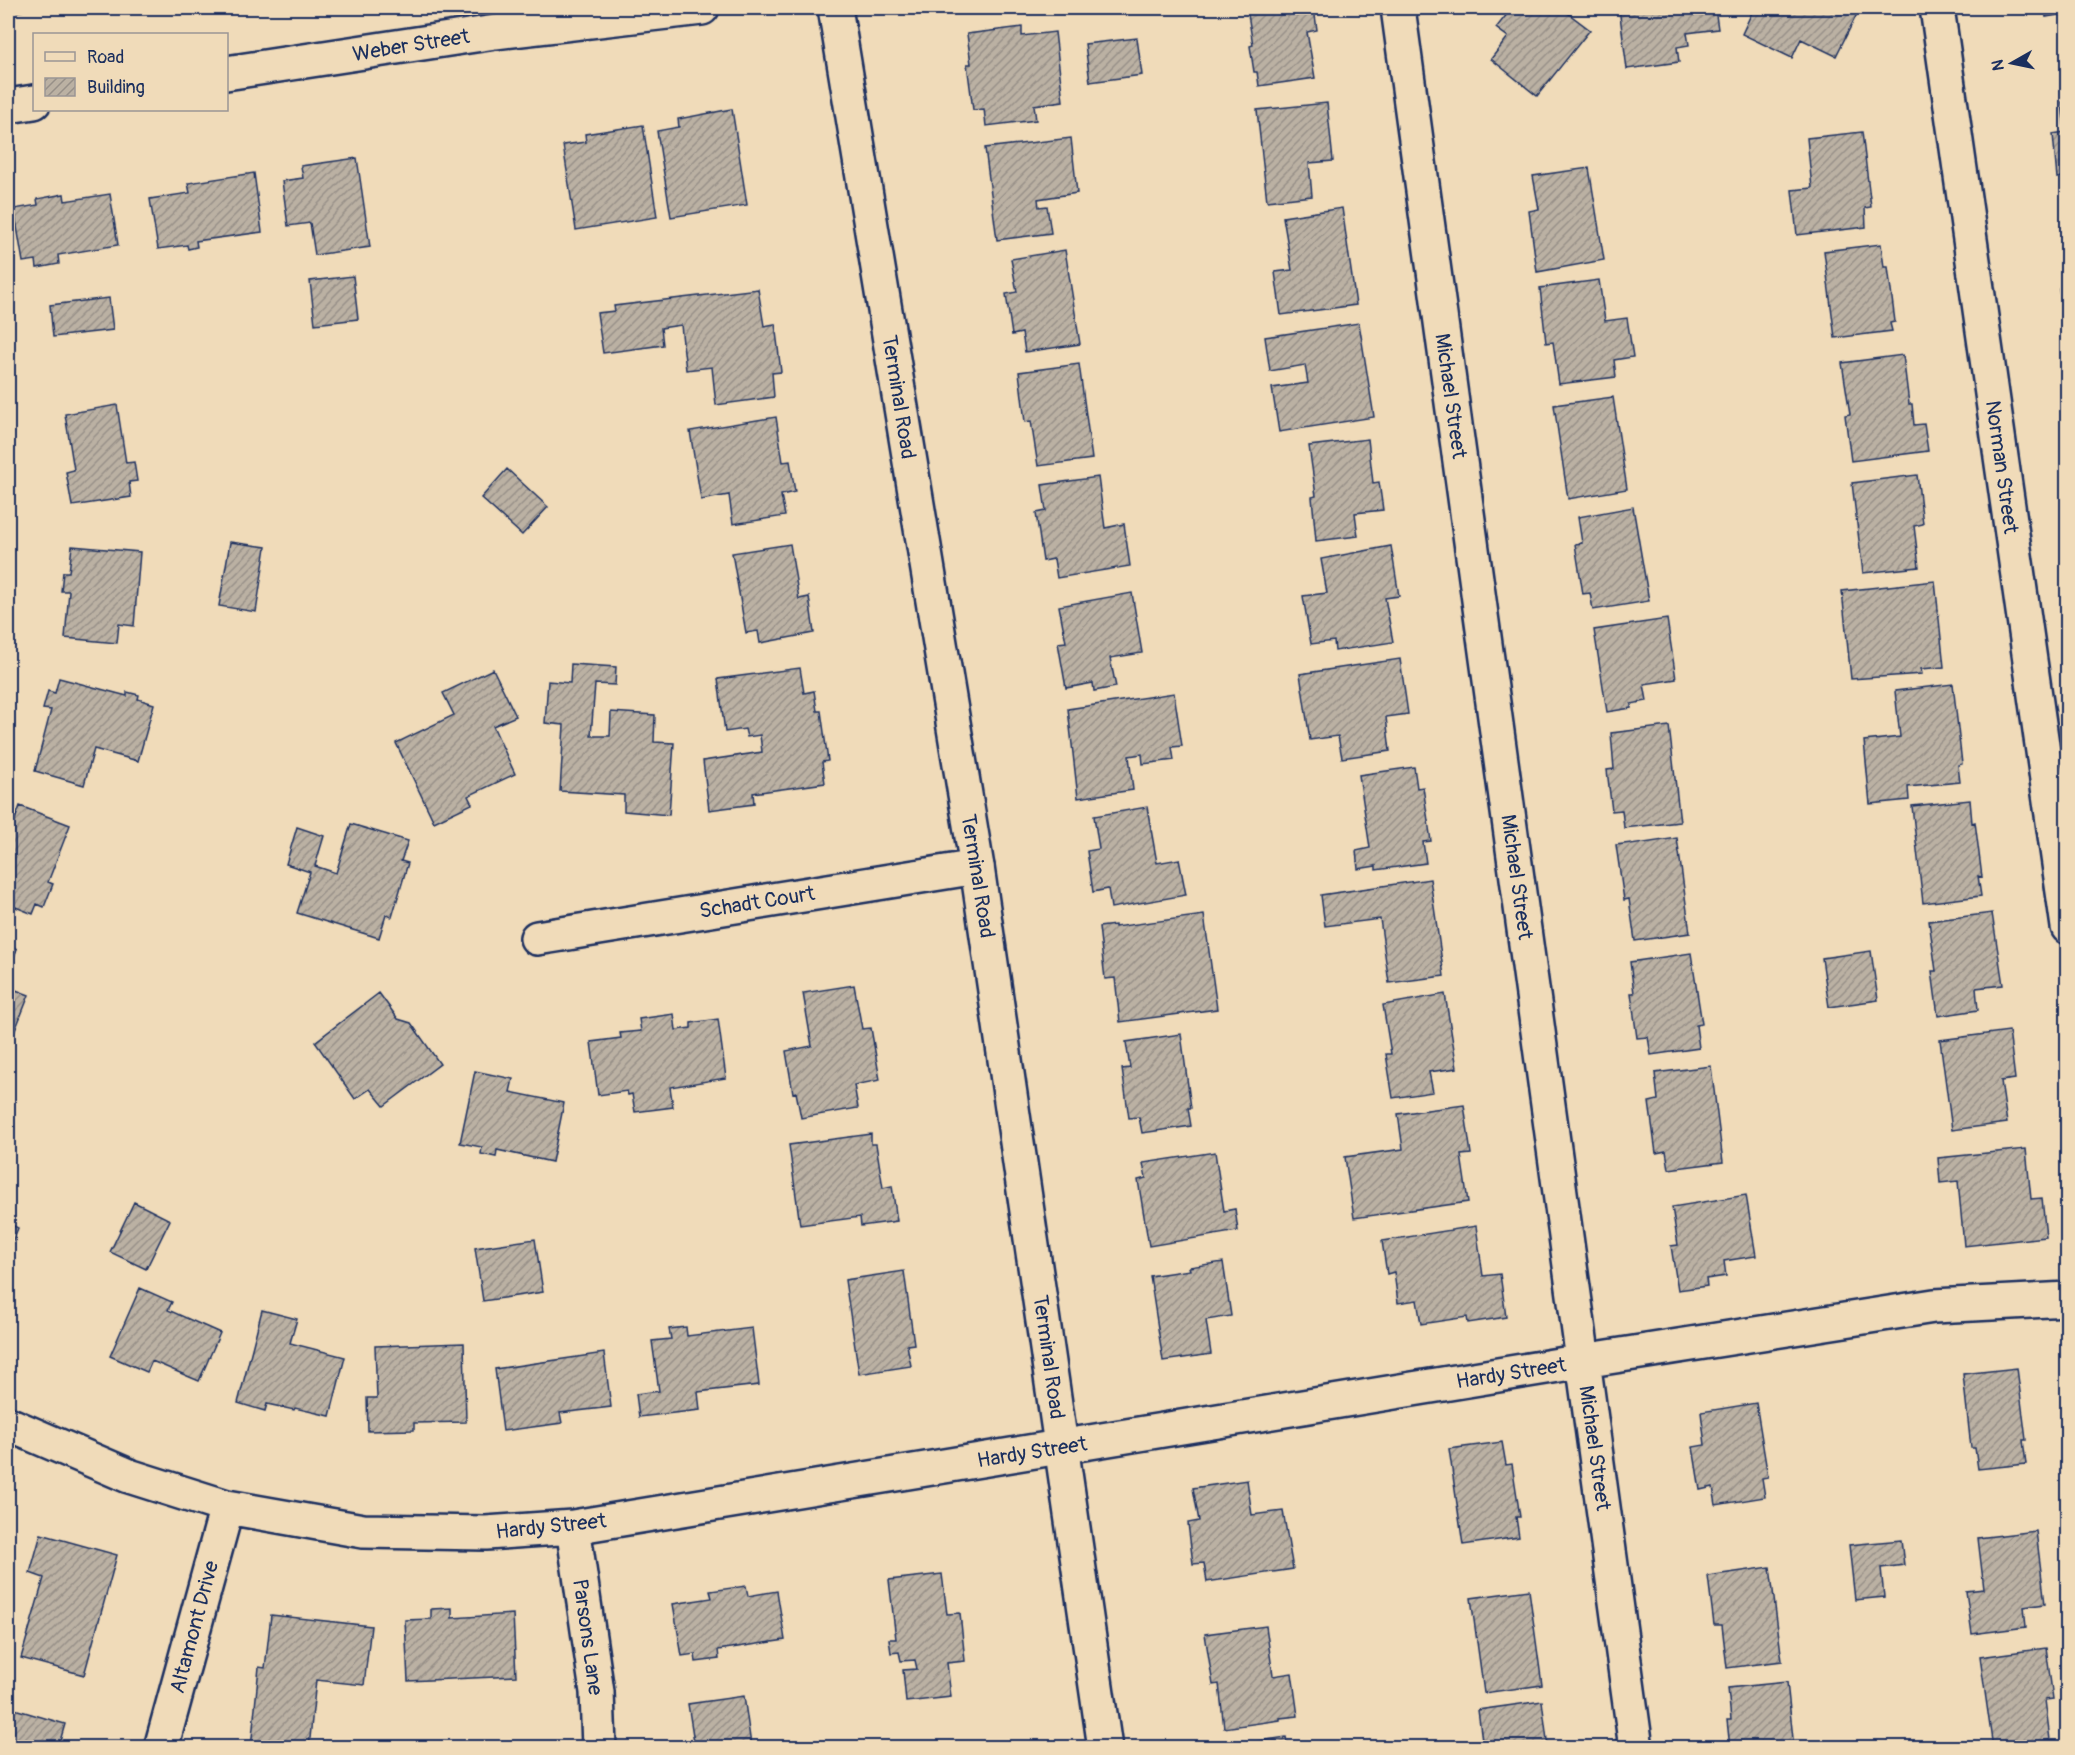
<svg xmlns="http://www.w3.org/2000/svg" width="2075" height="1755" viewBox="0 0 2075 1755" font-family="Pangolin,sans-serif">
	<defs>
		<pattern id="building-hatch" width="6" height="6" patternUnits="userSpaceOnUse" patternTransform="scale(1.5)"><rect width="6" height="6" fill="#bbb1a3"/><path d="M-1 1l2-2M0 6l6-6M5 7l2-2" fill="none" stroke="#979088"/></pattern>
	</defs>
	<rect width="100%" height="100%" fill="#f0dbb9"/>
	<filter id="ink" filterUnits="userSpaceOnUse"><feTurbulence type="fractalNoise" baseFrequency=".0167" numOctaves="2"/><feDisplacementMap in="SourceGraphic" scale="12" xChannelSelector="R" yChannelSelector="G"/><feConvolveMatrix kernelMatrix="1 2 1 2 8 2 1 2 1" color-interpolation-filters="sRGB"/></filter>
	<g filter="url(#ink)">
		<path fill="url(#building-hatch)" stroke="#1b2f5e" stroke-width="1.5" d="M8,8H36L8,13Z
			M1247,8H1314L1317,30L1307,32L1315,78L1259,86L1257,72H1254L1250,46L1253,45Z
			M1512,8H1561L1590,30L1537,96L1491,59L1508,37L1496,28Z
			M1619,8H1715L1718,29L1687,33L1689,45L1677,47L1679,62L1627,69Z
			M1754,8H1860L1836,56L1801,39L1792,58L1742,34Z
			M2045,8H2068V13L2046,17Z
			M1022,27V36L1055,32L1063,101L1034,105L1036,120L986,126L984,109L973,110L967,64H971L967,34Z
			M1137,38L1142,75L1090,82L1085,44Z
			M2068,101V176L2057,178L2053,134L2065,132L2062,102Z
			M1327,103L1333,161L1309,163L1312,196L1267,201L1257,110Z
			M732,109L747,205L671,217L657,131L679,127L678,119Z
			M643,125L657,217L576,230L563,145L586,142L585,134Z
			M1862,132L1871,207L1865,208L1866,227L1797,235L1792,190L1812,188L1807,138Z
			M1071,138L1077,193L1038,199L1039,207L1047,206L1051,233L997,240L985,148Z
			M357,158L370,247L315,255L310,223L288,226L282,181L303,178L301,166Z
			M1589,168L1604,260L1537,272L1529,211L1539,209L1533,176Z
			M254,173L262,232L196,241L197,247L188,249L187,245L158,249L150,199L190,193L188,183Z
			M64,194L65,201L110,194L118,245L58,255L59,264L37,268L36,260L23,262L14,209L38,205L37,199Z
			M1342,208L1356,305L1281,315L1275,272L1292,270L1283,217Z
			M1881,244L1884,267H1888L1895,322L1890,323L1892,331L1835,338L1824,251Z
			M1065,250L1080,344L1025,352L1022,333L1012,335L1006,294L1017,292L1011,259Z
			M353,276L358,319L315,324L310,281Z
			M1599,280L1605,321L1627,318L1633,357L1614,360L1616,377L1559,384L1553,342L1546,343L1540,288Z
			M2068,286V310L2062,311L2059,288Z
			M758,289L764,326L775,324L781,372L772,373L774,397L716,405L712,367L686,370L681,325L661,328L663,345L603,353L597,313L615,311L614,306Z
			M109,298L113,330L53,337L50,305Z
			M1359,323L1374,417L1279,432L1272,388L1308,383L1305,365L1270,371L1265,337Z
			M1903,355L1909,404H1912L1914,425L1924,424L1928,451L1851,461L1845,415L1850,414L1842,363Z
			M1079,364L1092,459L1038,466L1031,421L1025,422L1019,372Z
			M1613,397L1627,489L1568,499L1554,405Z
			M117,405L126,463L134,462L137,481L129,482L131,497L72,506L66,472L74,470L65,414Z
			M776,417L783,462L790,461L795,492L781,495L785,516L733,524L729,495L701,500L690,431Z
			M1368,439L1373,483L1379,482L1383,510L1355,513L1358,536L1316,541L1312,497L1316,496L1309,446Z
			M507,469L548,507L522,535L481,498Z
			M1917,475L1923,524L1914,526L1919,567L1863,573L1852,483Z
			M1098,477L1105,528L1124,524L1130,566L1057,578L1054,559L1043,561L1036,513L1046,511L1042,485Z
			M1633,507L1649,601L1593,610L1590,593L1583,594L1575,544L1582,543L1578,517Z
			M230,542L266,547L256,612L219,606Z
			M790,544L799,599L809,597L814,633L760,643L758,631L746,633L732,553Z
			M72,546L140,552L134,626L119,624L117,643L65,638L69,591H61L63,572H69Z
			M1391,546L1399,596L1385,598L1393,642L1335,651L1334,641L1311,644L1303,596L1327,593L1321,559Z
			M1935,581L1944,667L1921,669L1922,674L1851,679L1842,591Z
			M1132,593L1142,653L1110,658L1116,687L1094,691L1093,683L1066,688L1058,643L1066,642L1059,606Z
			M1667,619L1676,679L1644,684L1647,701L1631,704V708L1607,712L1594,630Z
			M1400,659L1408,714L1386,717L1390,751L1342,758L1338,736L1310,740L1300,674Z
			M571,664L616,667L615,685L595,684L591,736H610L611,712L655,715L654,742L674,743L669,815L624,811V795L560,791L564,725L545,723L548,681L570,683Z
			M800,668L804,693L814,691L817,711H821L828,761L822,762L825,783L753,793L754,804L709,810L703,761L762,752L760,735L747,737L745,729L725,732L718,679Z
			M493,669L516,716L493,726L515,774L468,796L472,804L434,822L396,743L454,715L443,693Z
			M59,678L127,696V692L139,695L138,699L154,704L138,761L94,749L84,785L35,771L51,710L43,709L48,691L55,693Z
			M1953,684L1962,764L1958,765L1960,782L1908,787L1909,800L1870,804L1864,741L1900,737L1895,691Z
			M1174,693L1182,746L1172,747L1174,760L1143,764L1142,754L1129,756L1133,790L1078,798L1068,709Z
			M1669,726L1680,822L1624,828L1622,810L1612,811L1607,770L1614,769L1611,733Z
			M1414,767L1417,788L1423,787L1431,841L1423,842L1426,863L1376,870V866L1358,869L1356,851L1370,848L1359,775Z
			M1970,800L1972,823L1975,822L1982,877L1978,876L1981,896L1923,903L1912,806Z
			M20,806L70,825L48,882L53,884L44,907L37,904L33,914L8,904V839Z
			M1147,807L1157,863L1179,859L1186,895L1111,908L1108,889L1093,892L1087,851L1099,849L1094,816Z
			M351,824L408,841L401,861L408,863L392,917L386,915L379,938L297,913L310,872L286,864L297,827L324,836L315,866L336,873Z
			M1677,838L1690,933L1635,941L1629,899L1624,900L1616,845L1631,843V845Z
			M1430,879L1444,976L1389,983L1380,919L1325,926L1321,895Z
			M1992,913L2003,985L1976,988L1978,1010L1938,1016L1932,971H1936L1929,921Z
			M1204,915L1217,1009L1120,1022L1115,978L1105,979L1099,927L1115,925V927Z
			M8,945L17,949L8,973Z
			M1871,951L1878,1000L1829,1007L1822,958Z
			M1691,953L1702,1024L1696,1025L1699,1048L1651,1055L1648,1037L1637,1038L1631,993H1634L1630,962Z
			M854,985L862,1029L871,1028L880,1080L854,1085L858,1108L801,1118L796,1092L793,1093L786,1051L812,1046L803,993Z
			M8,987L29,995L8,1048Z
			M379,993L398,1019L411,1023L440,1064L384,1106L370,1089L355,1099L315,1042Z
			M1445,994L1457,1068L1429,1072L1433,1092L1393,1098L1386,1054H1391L1383,1005Z
			M674,1014L676,1030L691,1028V1023L718,1019L726,1078L670,1087L673,1107L635,1112L632,1094L628,1095L627,1091L598,1095L591,1042L621,1038L620,1033L641,1031L639,1019Z
			M2009,1031L2015,1079L2001,1081L2007,1123L1952,1130L1940,1040Z
			M1181,1034L1191,1108H1188L1191,1126L1142,1133L1139,1117L1129,1118L1122,1069L1130,1068L1126,1042Z
			M1711,1066L1723,1162L1669,1169L1666,1151L1656,1153L1649,1102L1658,1100L1655,1073Z
			M475,1071L513,1079L510,1092L564,1103L552,1162L497,1150L496,1157L481,1154L482,1147L460,1143Z
			M1464,1105L1471,1154L1461,1155L1468,1202L1354,1218L1345,1157L1403,1149L1398,1114Z
			M871,1134V1144H876L883,1188L892,1186L897,1221L861,1226L860,1217L800,1225L789,1145Z
			M2026,1149L2031,1199L2042,1198L2046,1237L1964,1246L1958,1181L1940,1183L1938,1158Z
			M1215,1152L1224,1211L1235,1209L1238,1231L1149,1246L1138,1180L1146,1178L1143,1163Z
			M1746,1195L1756,1256L1724,1261L1726,1276L1706,1279L1707,1286L1678,1290L1671,1246L1678,1245L1672,1207Z
			M134,1202L170,1220L146,1269L110,1252Z
			M8,1223L18,1228L8,1252Z
			M1476,1226L1483,1276L1500,1274L1506,1317L1468,1323L1467,1317L1421,1324L1417,1300L1398,1303L1394,1272L1387,1274L1382,1241Z
			M535,1239L543,1292L483,1301L475,1248Z
			M1223,1262L1231,1316L1206,1320L1211,1354L1163,1361L1150,1276L1190,1270L1189,1267Z
			M904,1271L914,1344L907,1345L911,1366L859,1374L845,1280Z
			M140,1288L172,1302L168,1310L220,1333L199,1381L152,1361L147,1372L110,1356Z
			M262,1310L297,1319L290,1343L345,1357L330,1416L295,1408L294,1410L267,1404L265,1411L238,1403Z
			M686,1327L687,1336L752,1328L759,1385L698,1392L700,1410L639,1417L636,1394L659,1391L652,1341L671,1339L669,1329Z
			M464,1343L466,1422L414,1423V1430L368,1431L367,1398H377L375,1346Z
			M604,1353L611,1407L560,1413L562,1423L503,1431L495,1369Z
			M2017,1368L2026,1440H2023L2026,1464L1978,1469L1975,1448H1971L1963,1374Z
			M1756,1403L1768,1477L1762,1478L1765,1497L1716,1505L1713,1487L1700,1490L1693,1447L1705,1445L1701,1412Z
			M1502,1442L1506,1465L1512,1464L1520,1517H1516L1519,1537L1463,1545L1449,1449Z
			M1247,1480L1252,1515L1283,1511L1293,1569L1207,1582L1204,1563L1193,1564L1188,1523L1199,1521L1193,1488Z
			M2036,1531L2045,1604L2024,1607L2026,1627L1972,1634L1966,1591L1984,1589L1978,1538Z
			M41,1534L117,1555L84,1675L21,1658L44,1578L30,1573Z
			M1901,1540L1904,1565L1881,1568L1884,1597L1855,1600L1849,1545Z
			M1770,1567L1782,1661L1727,1668L1722,1625H1714L1708,1576Z
			M942,1574L947,1614L960,1613L965,1661L947,1663L951,1697L906,1702L903,1670L917,1669L915,1660L901,1661L899,1652L891,1653L889,1639H896L889,1580Z
			M746,1586L748,1596L777,1591L785,1640L718,1650L719,1659L696,1662L695,1654L682,1656L673,1604L712,1598L710,1591Z
			M1529,1590L1542,1685L1484,1693L1471,1598Z
			M452,1608V1618L513,1614L516,1676L408,1681L405,1620L431,1619V1609Z
			M271,1615L371,1626L364,1685L316,1680L309,1748H251L259,1667L265,1668Z
			M1266,1626L1273,1676L1292,1673L1298,1716L1280,1718V1720L1224,1728L1219,1684L1213,1685L1205,1634Z
			M2046,1648L2053,1699L2045,1700L2050,1740L1993,1748L1980,1657Z
			M1787,1682L1794,1748H1730L1727,1720H1731L1728,1688Z
			M744,1696L751,1745L737,1748H695L688,1704Z
			M1542,1701L1548,1748H1483L1478,1710Z
			M11,1708L65,1724L58,1748H8V1719Z
			M1286,1737L1288,1748L1229,1746Z"/>
		<g fill="none" stroke-linecap="round" stroke-linejoin="round">
			<g stroke="#1b2f5e" stroke-width="38">
				<path id="minor" d="M1398,8L1636,1748
					M1937,8L2068,927
					M226,73L495,32L702,8
					M8,106L34,102
					M537,938L977,867
					M8,1424L129,1476L227,1507L363,1531L486,1533L573,1527L1583,1361L1934,1306L2068,1299
					M573,1527L597,1692L599,1748
					M161,1748L227,1507"/>
			</g>
			<g stroke="#1b2f5e" stroke-width="38">
				<path id="secondary" d="M835,8L977,867L1105,1748"/>
			</g>
			<use href="#minor" stroke="#f0dbb9" stroke-width="33"/>
			<use href="#secondary" stroke="#f0dbb9" stroke-width="33"/>
		</g>
	</g>
	<g text-anchor="middle" stroke-width="4.5" stroke-linejoin="round" paint-order="stroke">
		<g font-size="21" fill="#1b2f5e" stroke="#f0dbb9">
			<text transform="translate(411 45) rotate(-9)" y="7">Weber Street</text>
			<text transform="translate(1451 396) rotate(82)" y="7">Michael Street</text>
			<text transform="translate(899 397) rotate(81)" y="7">Terminal Road</text>
			<text transform="translate(2002 467) rotate(82)" y="7">Norman Street</text>
			<text transform="translate(978 876) rotate(81)" y="7">Terminal Road</text>
			<text transform="translate(1517 877) rotate(82)" y="7">Michael Street</text>
			<text transform="translate(757 902) rotate(-9)" y="7">Schadt Court</text>
			<text transform="translate(1049 1357) rotate(82)" y="7">Terminal Road</text>
			<text transform="translate(1511 1373) rotate(-9)" y="7">Hardy Street</text>
			<text transform="translate(1595 1448) rotate(82)" y="7">Michael Street</text>
			<text transform="translate(1032 1452) rotate(-9)" y="7">Hardy Street</text>
			<text transform="translate(551 1526) rotate(-6)" y="7">Hardy Street</text>
			<text transform="translate(194 1627) rotate(-75)" y="7">Altamont Drive</text>
			<text transform="translate(588 1637) rotate(82)" y="7">Parsons Lane</text>
		</g>
	</g>
	<rect width="2075" height="1755" fill="none" stroke="#f0dbb9" stroke-width="30"/>
	<rect x="15" y="15" width="2045" height="1725" fill="none" stroke="#1b2f5e" stroke-width="2" filter="url(#ink)"/>
	<rect x="33" y="33" width="195" height="78" fill="#f0dbb9" stroke="#9b9695" stroke-width="1.5"/>
	<rect x="45" y="52" width="30" height="9" fill="#f0dbb9" stroke="#9b9695" stroke-width="1.5"/>
	<text x="87" y="63" font-size="18" fill="#1b2f5e">Road</text>
	<rect x="45" y="78" width="30" height="18" fill="url(#building-hatch)" stroke="#9b9695" stroke-width="1.5"/>
	<text x="87" y="93" font-size="18" fill="#1b2f5e">Building</text>
	<g transform="translate(2012 63) rotate(261)" stroke="#f0dbb9" stroke-width="4.5" paint-order="stroke">
	<path d="M0-4.5L10 22L0 15L-10 22Z" fill="#1b2f5e"/>
	<text y="-9" font-size="16" font-weight="bold" text-anchor="middle" fill="#1b2f5e">N</text>
	</g>
</svg>
